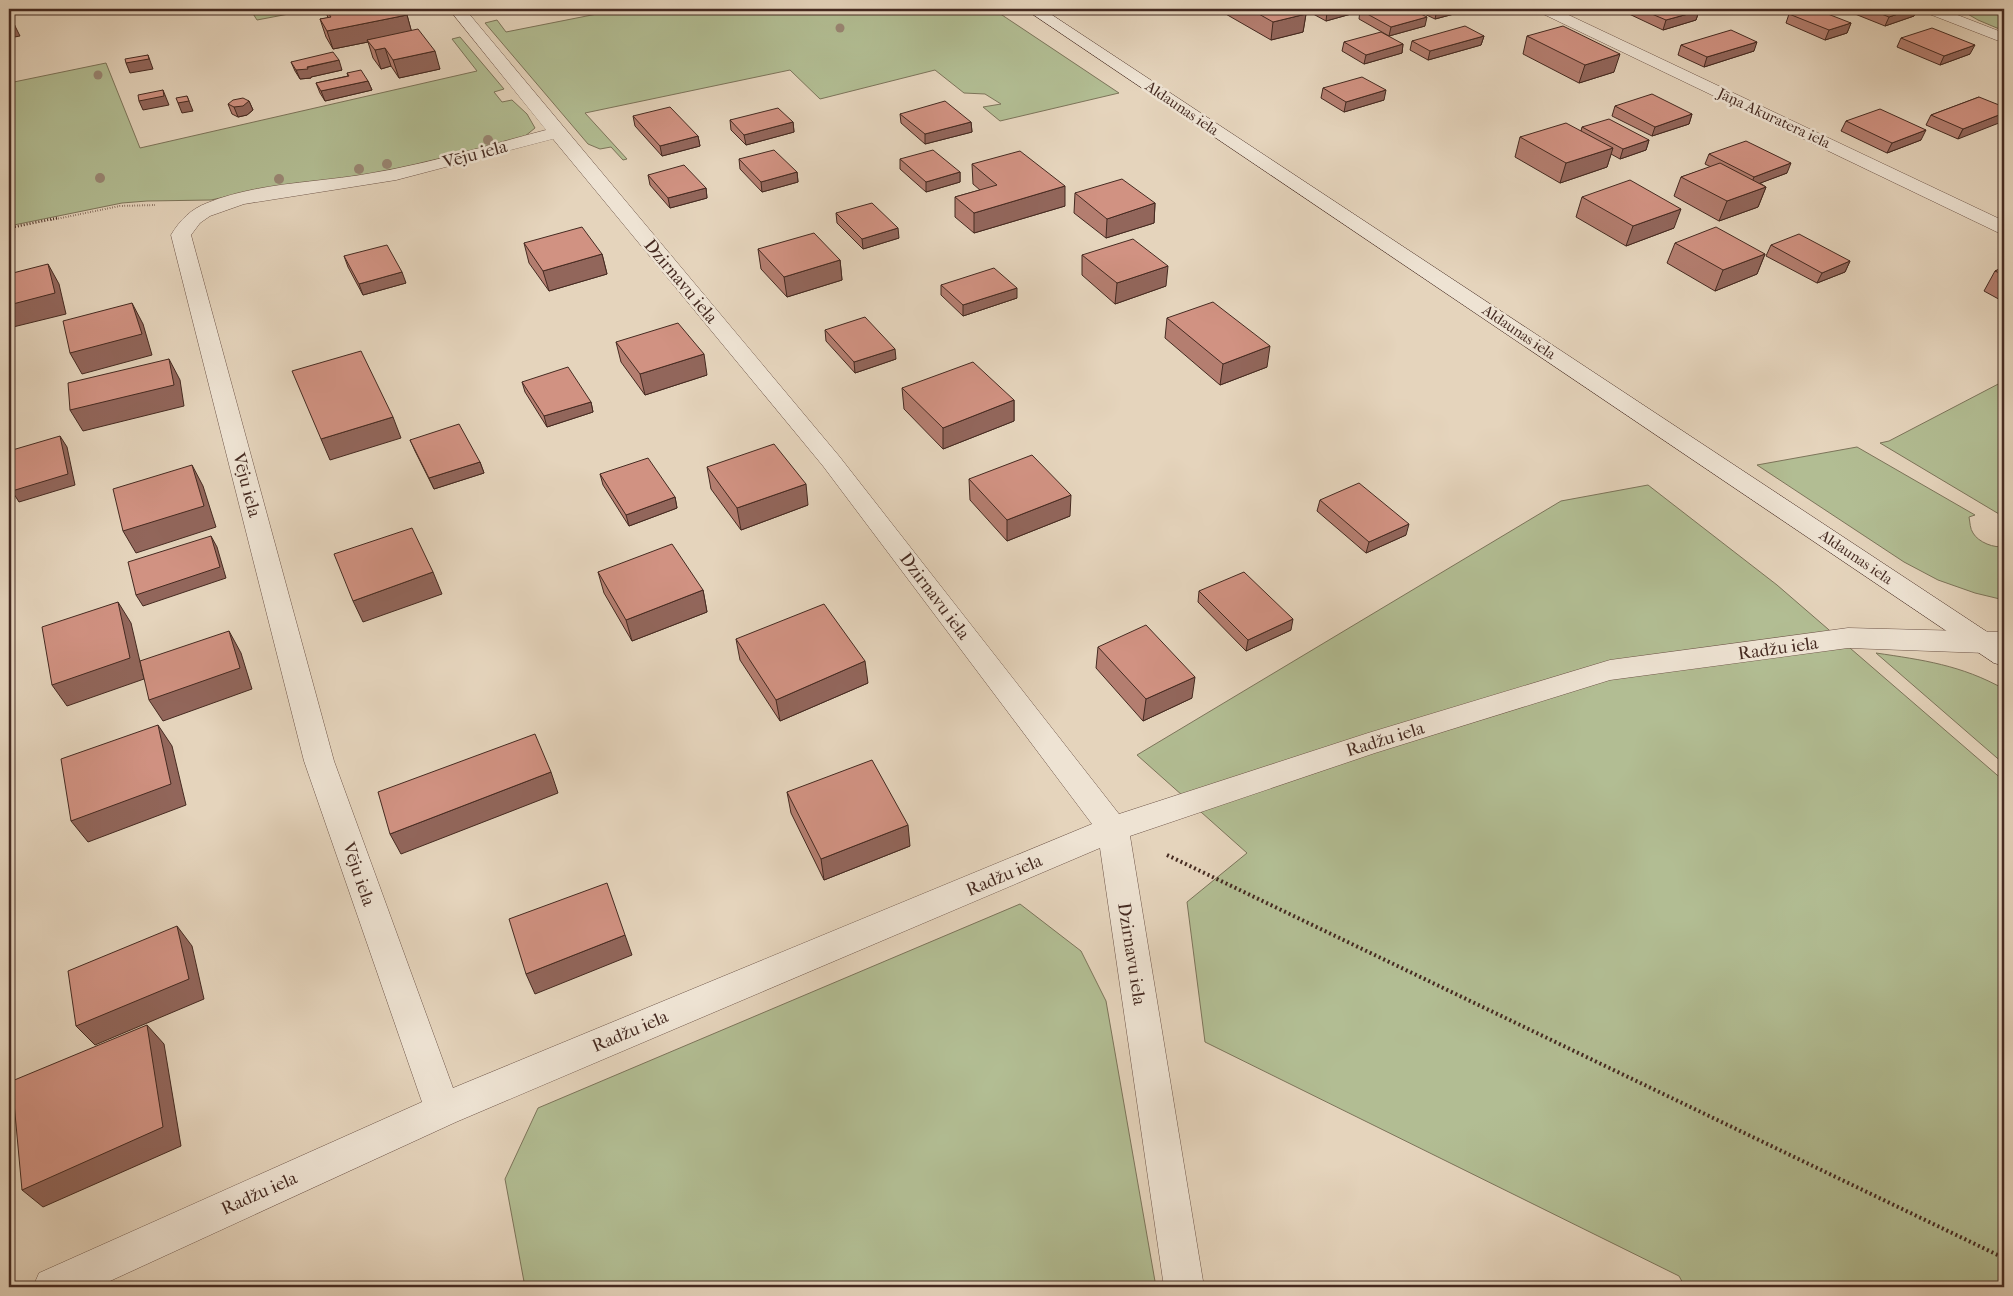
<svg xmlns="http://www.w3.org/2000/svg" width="2013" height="1296" viewBox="0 0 2013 1296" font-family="'IM FELL French Canon',serif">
	<rect width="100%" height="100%" fill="#e5d4bc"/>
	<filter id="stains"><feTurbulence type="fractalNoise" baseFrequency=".004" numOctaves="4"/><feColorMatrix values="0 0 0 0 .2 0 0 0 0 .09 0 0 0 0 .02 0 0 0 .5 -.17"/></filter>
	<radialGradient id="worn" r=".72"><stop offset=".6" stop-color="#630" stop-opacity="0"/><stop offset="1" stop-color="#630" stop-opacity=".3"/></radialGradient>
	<path fill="#b2bd93" stroke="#7c745a" d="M250,9H315L257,20Z
		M622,9H993L1119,93L1000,121L983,107L1001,104L985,94L964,93L935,70L820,99L790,70L585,113L627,159L623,160L611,147L600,149L588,144L485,23L497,20L506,32Z
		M1959,9H2004V31L1978,20Z
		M460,37L504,89L494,92L502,102L512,100L527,114L535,128L524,137L422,165L351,178L234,195L211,200L147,201L122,203L9,226V83L106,63L140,148L477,71L452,39Z
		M2004,381V517L1880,443L1889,441Z
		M1857,447L1975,515L1969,517C1970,522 1970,529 1973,533C1978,542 1995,549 2004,546V600L1975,593L1938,580L1904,562L1757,465Z
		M1648,485L1777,585L2004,781V1287H1685L1679,1276L1205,1042L1187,902L1247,853L1137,755L1561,501Z
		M1876,653C1923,660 1961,665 2004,689V764Z
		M1020,904L1081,951L1106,1001L1156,1287H525L505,1179L538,1108Z"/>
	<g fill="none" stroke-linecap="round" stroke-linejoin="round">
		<g stroke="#6d5448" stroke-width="1">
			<path id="street" d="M449,9H465L839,456L1119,814L1368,733L1610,660L1848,628L2004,632V652L1986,653L1848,648L1610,680L1375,753L1130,836L1204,1287H1164L1100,848L456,1122L97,1287H33L39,1273L422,1102L304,761L171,235C180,220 191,209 207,203C259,182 318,183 372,173C431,163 488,145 546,130ZM553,139L823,466L1092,824L453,1088L334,761L191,235L200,223L210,216L244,204L396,180Z
				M1536,9H1556L2004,221V234L1997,232L1539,12Z
				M1921,9H1942L2004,33V43L1924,12Z"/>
		</g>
		<g stroke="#452a21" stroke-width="1">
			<path id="secondary" d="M1025,9H1043L2004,643V666L1994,663Z"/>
		</g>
		<path stroke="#452a21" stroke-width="2" stroke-dasharray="0.5 2" stroke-linecap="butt" d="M51,220L120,206L155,205"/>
		<path stroke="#452a21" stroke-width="2.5" stroke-dasharray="1 2" stroke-linecap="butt" d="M9,228L57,218"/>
		<path stroke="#452a21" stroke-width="4" stroke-dasharray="2 3" stroke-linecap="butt" d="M1167,855L2004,1258"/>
		<use href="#street" fill="#eee3d3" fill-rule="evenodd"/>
		<use href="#secondary" fill="#eee3d3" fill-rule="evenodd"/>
	</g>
	<g fill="#998673">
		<circle cx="840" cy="28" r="4.5"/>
		<circle cx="98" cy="75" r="4.5"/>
		<circle cx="488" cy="140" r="5"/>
		<circle cx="387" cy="164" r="5"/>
		<circle cx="359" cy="169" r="5"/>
		<circle cx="100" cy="178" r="5"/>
		<circle cx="279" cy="179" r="5"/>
	</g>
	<path fill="#b47e70" stroke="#452a21" d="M325,9H402L407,15L411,30L440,69L399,78L391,66L381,69L373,58L368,42L333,49L326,37L320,19L328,18Z
		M1225,9H1297L1306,14L1303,32L1271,40L1224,13Z
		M1304,9H1352L1351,14L1326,21Z
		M1414,9H1469V10L1435,19Z
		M1629,9H1694L1699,11L1696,20L1663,30L1627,13Z
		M1845,9H1918L1914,16L1885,26L1845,10Z
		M1360,10L1425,26L1389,36L1359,19Z
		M1789,14L1851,23L1847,33L1825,40L1786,23Z
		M1484,36L1481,45L1428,60L1410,50L1412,41Z
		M1527,36L1614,72L1579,83L1523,54Z
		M1901,38L1970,54L1940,65L1897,47Z
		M1344,42L1403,44L1402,53L1364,64L1342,51Z
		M1681,45L1754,51L1704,67L1678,55Z
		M291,62L342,70L311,77V78L300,79L295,71Z
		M347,73L368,81L372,90L325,101L320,93L316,83L348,76Z
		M1323,88L1384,100L1344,112L1321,98Z
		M1979,97L1958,139L1926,125L1931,115Z
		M249,101L253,110L247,115L238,117L232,114L228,104Z
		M1615,106L1692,114L1689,124L1652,136L1612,116Z
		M900,114L971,122L972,132L925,144L901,123Z
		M633,116L698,136L700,146L662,156L635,126Z
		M730,120L793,122L794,132L746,145L731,130Z
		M1846,121L1921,140L1887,153L1841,131Z
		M1582,127L1649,140L1646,150L1620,159L1611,154L1607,167L1560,183L1515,157L1520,137L1581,131Z
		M1709,154L1787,173L1760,183L1766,187L1758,207L1719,221L1674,196L1681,177L1711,167L1705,164Z
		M739,159L797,172L798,182L762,192L740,169Z
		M900,159L960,172V182L926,192L900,169Z
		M972,164L1065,206L974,233L955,217V197L980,190L973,184Z
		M648,175L706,188L707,198L670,208L650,185Z
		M1075,193L1155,203L1154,223L1106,238L1074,213Z
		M1582,197L1674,228L1626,246L1576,217Z
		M836,213L899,238L863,249L837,223Z
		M524,243L602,254L607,274L549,291L529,263Z
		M1675,243L1765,254L1757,274L1715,291L1667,263Z
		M1771,245L1850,261L1845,272L1817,283L1766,256Z
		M758,249L840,260L842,280L787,297L761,269Z
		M1082,255L1166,286L1115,304L1082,275Z
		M344,256L406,283L363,295L348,267Z
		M2004,267V302L1984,291L1995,271Z
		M941,285L1017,298L963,316L941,295Z
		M1167,318L1267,367L1220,385L1165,338Z
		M825,330L896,359L855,373L826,341Z
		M616,342L707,375L645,395L621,362Z
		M522,382L591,402L593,412L547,427L525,392Z
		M902,388L1014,400V421L943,449L904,409Z
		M410,440L480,462L484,473L434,489L415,451Z
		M707,467L808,505L741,530L711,489Z
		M600,474L675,497L677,508L629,526L603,485Z
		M969,479L1070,516L1007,541L970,500Z
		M1320,500L1406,535L1366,553L1317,511Z
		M598,572L703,590L707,612L632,641L604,593Z
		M1199,591L1291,630L1246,651L1198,602Z
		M736,639L868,683L780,721L740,660Z
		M1098,647L1192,698L1143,721L1096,668Z
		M787,792L910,846L824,880L791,813Z"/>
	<path fill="#92665b" stroke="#452a21" d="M231,9H243V11L232,13Z
		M535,9H559L536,13Z
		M1338,9H1352L1351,14L1326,21L1327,12Z
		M1443,9H1469V10L1435,19L1437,10Z
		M1913,9H1918L1914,16L1885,26L1889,17Z
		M1699,11L1696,20L1663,30L1666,20Z
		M1306,14L1303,32L1271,40L1273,22Z
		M407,15L412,33L367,40L368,42L333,49L327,31Z
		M10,16L20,36L9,38V28Z
		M1427,17L1425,26L1389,36L1391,27Z
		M1851,23L1847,33L1825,40L1829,30Z
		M1484,36L1481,45L1428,60L1430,51Z
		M1757,42L1754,51L1704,67L1707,57Z
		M1403,44L1402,53L1364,64L1366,55Z
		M1975,45L1970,54L1940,65L1944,56Z
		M385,48L391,66L381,69L375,50Z
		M435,51L440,69L399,78L393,60Z
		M1620,54L1614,72L1579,83L1585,65Z
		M148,55L153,69L130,73L126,63Z
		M339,60L342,70L311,77V78L300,79L296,70Z
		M368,81L372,90L325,101L321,91Z
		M163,90L169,105L143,110L139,101Z
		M1386,90L1384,100L1344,112L1346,102Z
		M187,96L193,111L182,113L178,103Z
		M249,101L253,110L247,115L238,117L234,107Z
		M2004,113V121L1958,139L1963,129Z
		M1692,114L1689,124L1652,136L1655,127Z
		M793,122L794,132L746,145L744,135Z
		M971,122L972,132L925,144V134Z
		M1926,130L1921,140L1887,153L1892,143Z
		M698,136L700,146L662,156L660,146Z
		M1649,140L1646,150L1620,159L1623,149Z
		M1613,148L1607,167L1560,183L1566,163Z
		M1791,163L1787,173L1750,187L1754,177Z
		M797,172L798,182L762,192L761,182Z
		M960,172V182L926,192V182Z
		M1065,186V206L974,233V213Z
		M1766,187L1758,207L1719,221L1727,201Z
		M706,188L707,198L670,208L668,198Z
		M1155,203L1154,223L1106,238L1107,219Z
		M1681,209L1674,228L1626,246L1633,226Z
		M898,228L899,238L863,249L862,239Z
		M602,254L607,274L549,291L543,271Z
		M1765,254L1757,274L1715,291L1723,270Z
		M840,260L842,280L787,297L784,277Z
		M1850,261L1845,272L1817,283L1822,273Z
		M48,264L59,284L66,314L9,328V305Z
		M1168,266L1166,286L1115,304L1117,283Z
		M402,272L406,283L363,295L359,284Z
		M1017,288V298L963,316V305Z
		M132,303L143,324L152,355L82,374L70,353Z
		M1270,346L1267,367L1220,385L1223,364Z
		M895,349L896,359L855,373L854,362Z
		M704,354L707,375L645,395L640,374Z
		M169,359L180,380L184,406L83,431L70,410Z
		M1014,400V421L943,449V428Z
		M591,402L593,412L547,427L544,416Z
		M393,417L401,438L330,460L321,439Z
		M60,436L67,447L75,485L19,502L12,491Z
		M480,462L484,473L434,489L429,478Z
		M192,465L203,486L216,527L136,553L123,531Z
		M806,484L808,505L741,530L737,508Z
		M1071,495L1070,516L1007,541V520Z
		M675,497L677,508L629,526L626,515Z
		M1409,524L1406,535L1366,553L1369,542Z
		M211,536L217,547L226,578L143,606L136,595Z
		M433,572L442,594L363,622L353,601Z
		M703,590L707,612L632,641L626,620Z
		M118,602L131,623L144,679L67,706L52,685Z
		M1293,619L1291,630L1246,651L1248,640Z
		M229,631L241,653L252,689L163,721L149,700Z
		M865,661L868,683L780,721L776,700Z
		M1195,677L1192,698L1143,721L1146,699Z
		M158,725L172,746L186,805L88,842L71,821Z
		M551,772L558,793L401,854L390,834Z
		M908,825L910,846L824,880L821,859Z
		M177,926L192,946L204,999L95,1045L76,1026Z
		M625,935L632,955L535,994L526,974Z
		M147,1025L164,1044L181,1146L43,1207L22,1190Z"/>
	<path fill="#d19282" stroke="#452a21" d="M325,9H402L407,15L327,31L320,19L331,17Z
		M1250,9H1297L1306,14L1273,22Z
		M1322,9H1338L1327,12Z
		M1366,9H1411L1427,17L1391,27L1360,10Z
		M1640,9H1694L1699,11L1666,20Z
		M1804,9H1815L1851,23L1829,30L1789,14Z
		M1869,9H1913L1889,17Z
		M9,16H10L15,26L9,28Z
		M1465,26L1484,36L1430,51L1412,41Z
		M1563,26L1620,54L1585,65L1527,36Z
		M1932,28L1975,45L1944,56L1901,38Z
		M418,29L435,51L393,60L385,48L375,50L367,40Z
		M1731,30L1757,42L1707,57L1681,45Z
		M1381,32L1403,44L1366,55L1344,42Z
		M333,52L339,60L307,67L308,69L296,70L291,62Z
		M148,55L149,59L126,63L125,59Z
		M361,70L368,81L321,91L316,83L349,76L347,73Z
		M1362,77L1386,90L1346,102L1323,88Z
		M163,90L164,96L139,101L138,95Z
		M1652,94L1692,114L1655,127L1615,106Z
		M187,96L189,101L178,103L176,98Z
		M1979,97L2004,107V113L1963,129L1931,115Z
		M243,98L249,101L243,106L234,107L228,104L233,100Z
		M945,101L971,122L925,134L900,114Z
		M670,107L698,136L660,146L633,116Z
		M778,108L793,122L744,135L730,120Z
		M1880,109L1926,130L1892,143L1846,121Z
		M1609,119L1649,140L1623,149L1582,127Z
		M1566,123L1613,148L1566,163L1520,137Z
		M1746,141L1791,163L1754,177L1709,154Z
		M774,150L797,172L761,182L739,159Z
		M933,150L960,172L926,182L900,159Z
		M1020,151L1065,186L974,213L955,197L997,185L972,164Z
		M1720,163L1766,187L1727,201L1681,177Z
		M684,165L706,188L668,198L648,175Z
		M1122,179L1155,203L1107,219L1075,193Z
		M1630,180L1681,209L1633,226L1582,197Z
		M872,203L898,228L862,239L836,213Z
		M582,227L602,254L543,271L524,243Z
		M1716,227L1765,254L1723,270L1675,243Z
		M814,233L840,260L784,277L758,249Z
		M1799,234L1850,261L1822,273L1771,245Z
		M1133,239L1168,266L1117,283L1082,255Z
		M387,245L402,272L359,284L344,256Z
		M48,264L55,293L9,305V274Z
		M2004,267V275L1995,271Z
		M994,268L1017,288L963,305L941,285Z
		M1213,302L1270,346L1223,364L1167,318Z
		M132,303L142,334L70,353L63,321Z
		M865,317L895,349L854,362L825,330Z
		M678,323L704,354L640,374L616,342Z
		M361,351L393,417L321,439L292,371Z
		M169,359L174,385L70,410L68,383Z
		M973,362L1014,400L943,428L902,388Z
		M568,367L591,402L544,416L522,382Z
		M459,424L480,462L429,478L410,440Z
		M60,436L68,474L12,491L9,471V451Z
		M774,444L806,484L737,508L707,467Z
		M1032,455L1071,495L1007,520L969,479Z
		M648,458L675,497L626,515L600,474Z
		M192,465L204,506L123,531L113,489Z
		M1359,483L1409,524L1369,542L1320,500Z
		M412,528L433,572L353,601L334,554Z
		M211,536L220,567L136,595L128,562Z
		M672,544L703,590L626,620L598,572Z
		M1244,572L1293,619L1248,640L1199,591Z
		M118,602L130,658L52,685L42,627Z
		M824,604L865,661L776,700L736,639Z
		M1146,625L1195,677L1146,699L1098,647Z
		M229,631L240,668L149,700L140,661Z
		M158,725L171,784L71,821L61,759Z
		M535,734L551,772L390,834L378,792Z
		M872,760L908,825L821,859L787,792Z
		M607,883L625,935L526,974L509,919Z
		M177,926L189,979L76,1026L68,971Z
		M147,1025L163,1127L22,1190L12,1081Z"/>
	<g text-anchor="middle" stroke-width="5" stroke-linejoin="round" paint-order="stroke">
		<g font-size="15" fill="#452a21" stroke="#eee3d3">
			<text transform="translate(1182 108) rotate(34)" y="5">Aldaunas iela</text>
			<text transform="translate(1774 118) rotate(25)" y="5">Jāņa Akuratera iela</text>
			<text transform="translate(1519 332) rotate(34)" y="5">Aldaunas iela</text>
			<text transform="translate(1856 557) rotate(34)" y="5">Aldaunas iela</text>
		</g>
		<g font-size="18" fill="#452a21" stroke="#eee3d3">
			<text transform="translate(475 154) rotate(-15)" y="6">Vēju iela</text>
			<text transform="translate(681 281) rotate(50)" y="6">Dzirnavu iela</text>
			<text transform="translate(247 485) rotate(75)" y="6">Vēju iela</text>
			<text transform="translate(935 596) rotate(53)" y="6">Dzirnavu iela</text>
			<text transform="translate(1778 648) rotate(-8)" y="6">Radžu iela</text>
			<text transform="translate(1385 739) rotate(-17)" y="6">Radžu iela</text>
			<text transform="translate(359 874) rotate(71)" y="6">Vēju iela</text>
			<text transform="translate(1004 875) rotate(-23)" y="6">Radžu iela</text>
			<text transform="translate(1132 954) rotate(81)" y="6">Dzirnavu iela</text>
			<text transform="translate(630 1031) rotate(-23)" y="6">Radžu iela</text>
			<text transform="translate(259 1193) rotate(-24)" y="6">Radžu iela</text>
		</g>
	</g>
	<rect width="2013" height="1296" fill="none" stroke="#e5d4bc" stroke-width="30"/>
	<rect x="10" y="10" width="1993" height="1276" fill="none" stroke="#452a21" stroke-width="2.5"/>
	<rect x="15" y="15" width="1983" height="1266" fill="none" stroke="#452a21"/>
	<rect width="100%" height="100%" filter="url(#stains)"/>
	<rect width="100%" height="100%" fill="url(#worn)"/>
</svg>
